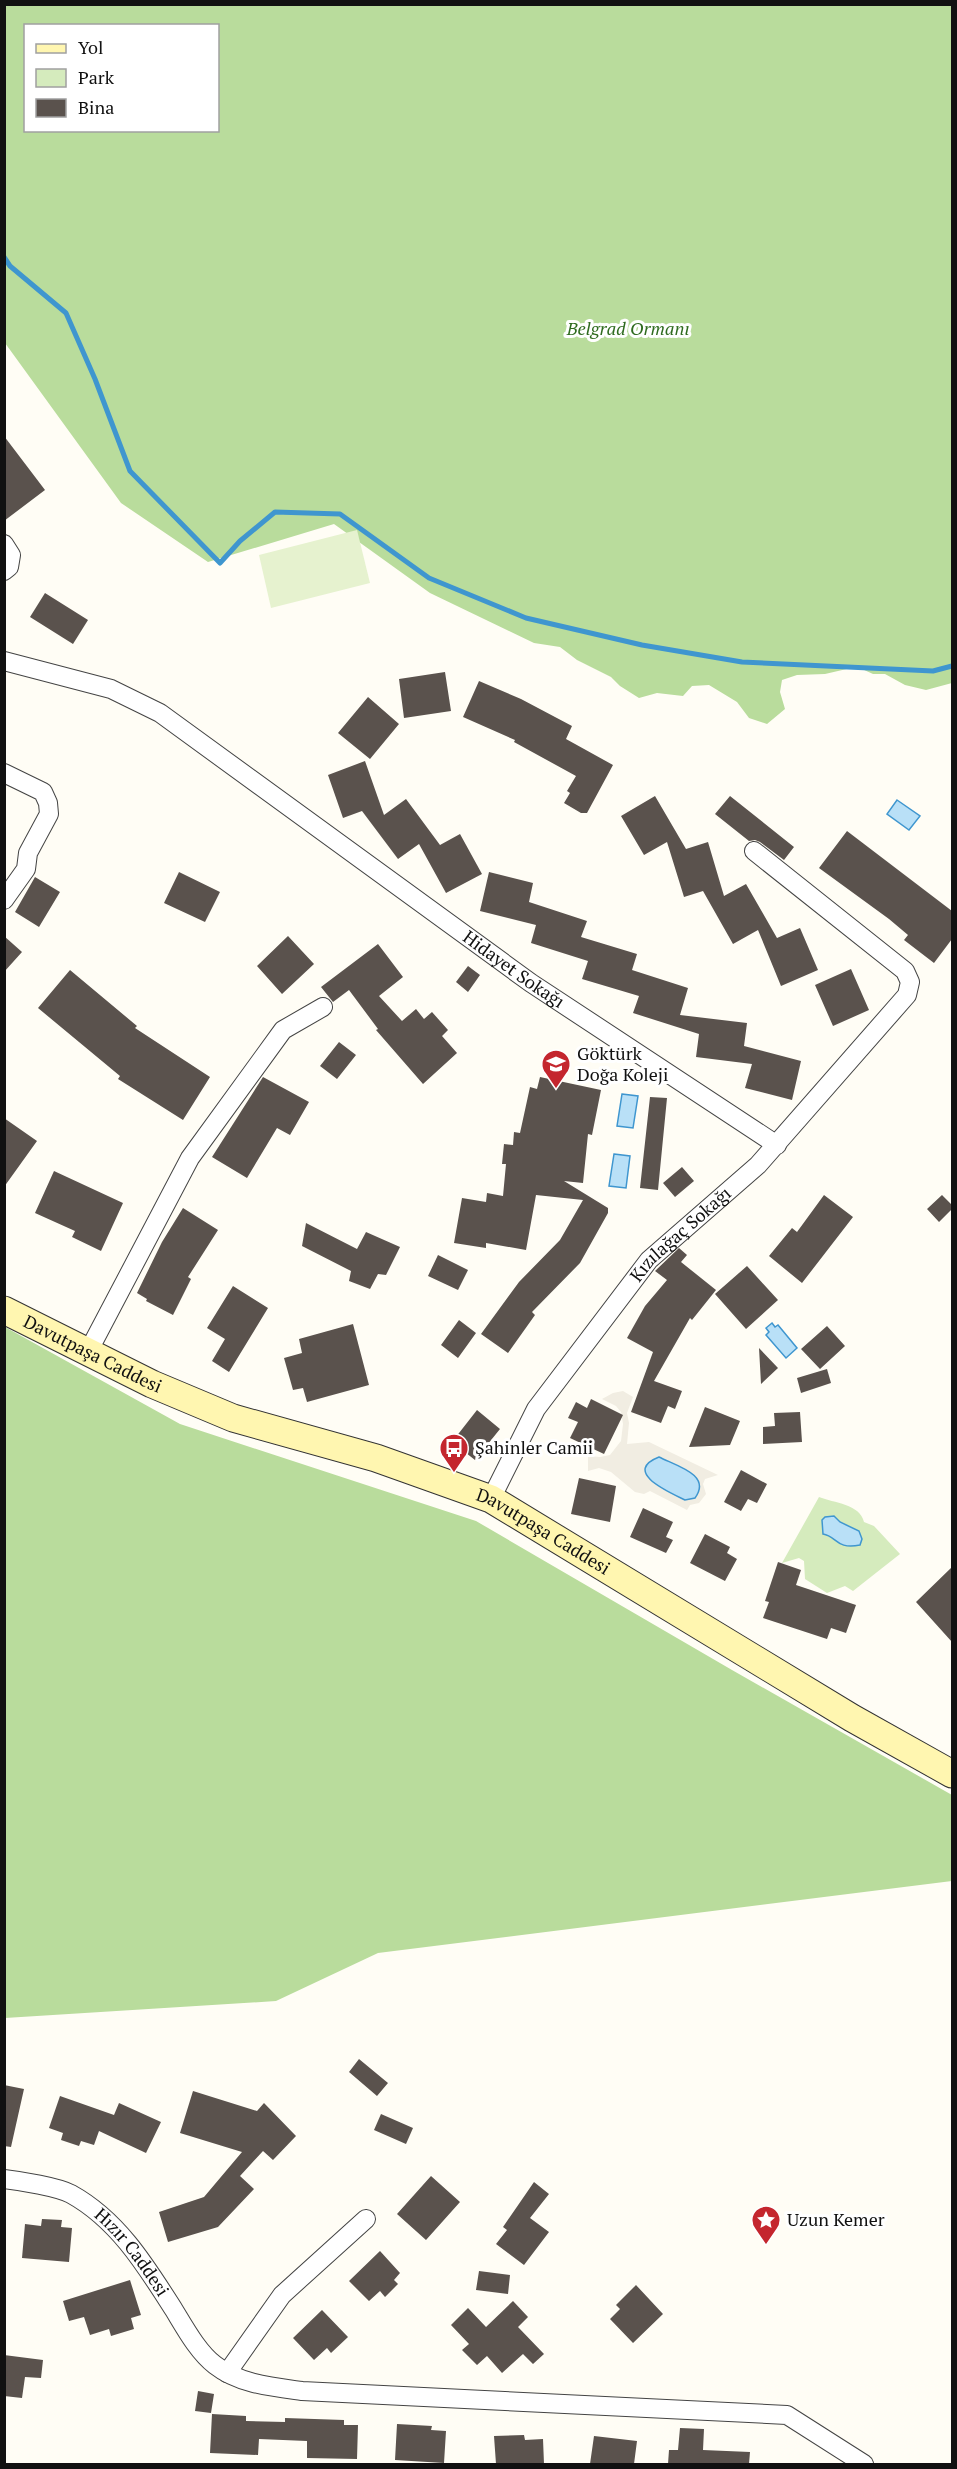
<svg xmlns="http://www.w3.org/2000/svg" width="957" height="2469" viewBox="0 0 957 2469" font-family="'PT Serif',serif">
	<rect width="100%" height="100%" fill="#fffdf5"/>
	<path fill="#d5ebbd" d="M819,1497C834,1503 860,1504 864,1522L874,1526L900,1554L853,1591L845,1586L827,1593L805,1579L804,1561L799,1558L782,1563Z"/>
	<path fill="#b9dc9c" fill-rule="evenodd" d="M4,5H952V683L926,690L905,685L885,674H873L862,669L851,668L825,674L797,675L782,680L780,692L785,709L767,724L749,718L737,702L709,685L692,686L683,696L657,693L639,698L620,686L611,677L577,660L560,647L534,643L430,593L334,524L208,562L121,503L5,343ZM26,26H218V130H26Z
		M5,1327L180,1424L476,1521L732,1670L952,1795V1881L378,1953L276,2001L5,2018Z"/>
	<path fill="#e6f2cf" d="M357,530L370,583L271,608L259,555Z"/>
	<path fill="#f1ede2" d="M623,1391L633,1397L627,1413L629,1423L627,1444L649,1442L718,1475L705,1479L703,1484L706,1494L699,1503L690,1505L687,1510L650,1491L644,1494L635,1492L611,1472L599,1468L588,1471V1456L600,1457L610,1455L621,1441L623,1424L621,1412L616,1406L602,1399L613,1393Z"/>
	<path fill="#b9e0f7" stroke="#3f96cf" stroke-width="1.5" d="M897,800L920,816L909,830L887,814Z
		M622,1094L638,1096L633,1128L617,1126Z
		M614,1154L630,1156L626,1188L609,1186Z
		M772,1323L775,1327L778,1325L797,1348L786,1358L766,1335L769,1332L766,1328Z
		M659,1457C677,1466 712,1475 695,1498L685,1500C671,1493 621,1472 659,1457Z
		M834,1516L840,1522L859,1531L862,1539L860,1545C836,1550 837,1536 823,1534L822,1520L825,1517Z"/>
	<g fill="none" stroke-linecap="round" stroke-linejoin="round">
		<path stroke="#3f96cf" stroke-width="5" d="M4,257L10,266L66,313L95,379L130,471L220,563L240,541L275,512L340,514L429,578L526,618L642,645L742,662L933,671L952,666"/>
	</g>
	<path fill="#5a524d" d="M4,436L45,490L4,521Z
		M45,593L88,620L73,644L30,617Z
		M445,672L451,711L404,718L399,679Z
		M479,681L521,699L572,726L566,739L613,765L587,813H581L564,803L570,793L567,791L576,776L514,742L515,740L463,717Z
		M368,697L399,724L370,759L338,733Z
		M365,761L384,815L406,799L440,845L460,834L482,874L446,893L419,844L398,859L362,811L343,818L328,775Z
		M655,796L686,849L708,842L724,896L746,884L777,938L800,928L818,970L781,986L758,930L733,944L703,891L684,897L667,842L644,855L621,816Z
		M730,796L794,847L784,860L760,842L755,840L749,841L715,814Z
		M847,831L952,911V939L934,963L904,940L908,935L889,919L819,868Z
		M179,872L220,892L205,922L164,903Z
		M489,872L533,883L529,902L587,921L581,937L637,954L632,970L688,988L680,1015L747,1023L744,1046L801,1061L792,1100L745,1088L752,1064L696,1057L699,1034L633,1013L639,996L582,979L588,961L531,943L536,925L480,911Z
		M35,877L60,892L39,927L15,912Z
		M4,936L22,952L4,972Z
		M288,936L314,964L282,994L257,966Z
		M378,944L403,977L379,996L402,1021L416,1009L424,1019L432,1012L448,1030L442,1036L457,1053L423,1084L376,1030L378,1029L349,990L333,1002L321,987Z
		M468,966L480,975L468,992L456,982Z
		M851,969L869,1010L833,1026L815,985Z
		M70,970L137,1026L135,1028L210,1077L183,1120L118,1079L120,1076L38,1008Z
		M339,1042L356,1055L337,1079L320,1066Z
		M263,1077L309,1102L290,1135L277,1128L247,1178L212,1157Z
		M540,1077L601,1090L592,1135L588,1134L583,1183L564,1181L608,1208V1213L580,1263L532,1312L535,1315L508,1353L481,1334L519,1282L560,1240L583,1200L536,1195L526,1250L486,1243V1248L454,1243L462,1198L486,1202L487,1193L503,1196L506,1164H502L504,1144L513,1145L514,1132L520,1133L530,1087L537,1089Z
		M650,1097L667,1098L658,1190L640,1188Z
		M4,1118L37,1141L4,1187Z
		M682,1167L694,1181L675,1197L663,1183Z
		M54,1171L123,1203L101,1251L72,1237L75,1231L35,1213Z
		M824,1195L853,1217L802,1283L769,1256L792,1228L797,1232Z
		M942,1195L952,1205V1209L939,1222L927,1209Z
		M183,1208L218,1230L188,1277L191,1279L173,1315L146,1301L147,1299L137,1293L162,1242Z
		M306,1223L357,1249L366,1232L400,1247L386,1275L378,1274L370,1289L349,1281L351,1271L302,1246Z
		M679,1248L687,1255L681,1262L716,1290L692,1320L690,1318L654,1381L682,1391L675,1409L668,1406L661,1423L631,1412L653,1352L627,1338L645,1306L667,1280L655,1271Z
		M438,1255L468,1270L458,1290L428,1276Z
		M747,1266L778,1300L746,1329L715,1294Z
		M233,1286L268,1308L229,1372L212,1361L225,1339L207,1328Z
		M459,1320L476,1333L458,1358L441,1345Z
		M353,1324L369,1385L307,1402L303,1388L293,1390L284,1358L302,1353L299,1339Z
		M827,1326L845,1346L820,1369L801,1349Z
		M759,1348L778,1368L761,1384Z
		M827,1369L831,1383L801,1393L797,1378Z
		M591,1399L623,1415L604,1454L570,1438L578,1422L568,1418L576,1402L587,1408Z
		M705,1407L740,1421L730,1445L689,1447Z
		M477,1410L500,1429L475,1460L452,1442Z
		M800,1412L802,1442L763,1444V1427L775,1426L774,1413Z
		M741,1470L767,1484L757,1503L748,1499L741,1511L724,1502Z
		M579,1478L616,1486L610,1522L571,1514Z
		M643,1508L673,1522L666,1537L673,1540L666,1553L630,1537Z
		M705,1534L730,1547L727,1553L737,1559L725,1581L690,1563Z
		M778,1562L801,1570L796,1585L856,1605L846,1633L831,1628L827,1639L763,1618L769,1602L765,1601Z
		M952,1567V1642L916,1602Z
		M359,2059L388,2083L377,2096L349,2072Z
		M4,2085L24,2089L11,2147L4,2146Z
		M193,2091L257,2111L264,2103L296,2136L273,2160L263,2151L240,2176L254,2189L218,2227L168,2242L159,2212L204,2197L242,2152L180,2133Z
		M60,2096L114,2115L119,2103L161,2122L146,2153L99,2131L94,2145L81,2141L79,2146L61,2140L63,2133L49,2128Z
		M381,2114L413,2128L406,2144L374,2130Z
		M431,2176L460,2202L426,2240L397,2214Z
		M534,2182L549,2194L530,2218L549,2232L524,2265L496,2244L507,2230L503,2227Z
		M42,2219L62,2220L61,2227L72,2228L69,2262L22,2258L25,2224L41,2226Z
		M380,2251L400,2273L394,2280L398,2284L385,2297L380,2291L369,2301L349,2281Z
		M479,2271L510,2275L508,2294L476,2290Z
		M130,2280L141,2315L131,2318L134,2329L111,2336L109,2329L90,2335L84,2317L69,2321L63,2301Z
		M636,2285L663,2314L633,2343L610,2319L620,2309L616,2305Z
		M513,2301L528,2317L518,2327L544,2354L533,2364L523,2354L502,2373L487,2356L477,2365L462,2350L469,2344L451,2325L468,2308L486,2327Z
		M322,2310L348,2337L331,2353L327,2348L314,2360L293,2338Z
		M4,2355L43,2360L41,2378L25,2377L22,2398L4,2396Z
		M198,2391L214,2394L211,2413L195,2411Z
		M212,2414L246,2416V2421L285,2422V2418L344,2420V2425H358L357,2459L307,2458V2441L259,2439L258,2455L210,2453Z
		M397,2424L432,2426L431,2430L446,2431L444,2463L395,2460Z
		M680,2428L704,2429L703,2450L750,2452L749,2464H668L669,2450H678Z
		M524,2435L525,2440L543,2439L544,2464H496L494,2436Z
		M594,2436L637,2441L634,2464H590Z"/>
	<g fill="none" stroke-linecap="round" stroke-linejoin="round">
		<g stroke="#444" stroke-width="20">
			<g id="street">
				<path d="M4,544L11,555L9,567L4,571"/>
				<path id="s1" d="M4,661L111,689L160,713L531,983L777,1145"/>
				<path d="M4,773L43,792L48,803L49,814L28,853L26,869L4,900"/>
				<path d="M88,1352L190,1158L283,1030L323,1007"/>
				<path id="s2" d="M491,1499L536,1409L649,1260L758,1165L907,995L910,982L905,971L754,851"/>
				<path id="s3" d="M4,2179C21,2181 58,2187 71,2194C118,2220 146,2266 174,2310C185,2328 198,2352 215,2365C239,2384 272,2387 302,2391L787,2415L864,2464"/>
				<path d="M227,2373L282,2295L366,2219"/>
			</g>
		</g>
		<g stroke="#333" stroke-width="29">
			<g id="secondary">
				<path id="s4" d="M4,1310L152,1384L233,1418L376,1458L491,1499L852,1718L952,1774"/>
			</g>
		</g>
		<use href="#street" stroke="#fff" stroke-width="18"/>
		<use href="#secondary" stroke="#fff6b0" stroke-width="27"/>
	</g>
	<defs>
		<g id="school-pin" transform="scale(1.5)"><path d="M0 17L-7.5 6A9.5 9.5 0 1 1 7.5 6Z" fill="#c4262e" stroke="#fff"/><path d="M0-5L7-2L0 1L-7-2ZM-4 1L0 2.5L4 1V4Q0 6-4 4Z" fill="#fff"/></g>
		<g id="bus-pin" transform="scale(1.5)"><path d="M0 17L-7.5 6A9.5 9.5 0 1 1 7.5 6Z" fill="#c4262e" stroke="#fff"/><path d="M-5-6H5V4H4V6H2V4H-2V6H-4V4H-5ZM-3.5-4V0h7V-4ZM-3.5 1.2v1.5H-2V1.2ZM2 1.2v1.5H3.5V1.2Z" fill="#fff"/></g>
		<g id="sight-pin" transform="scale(1.5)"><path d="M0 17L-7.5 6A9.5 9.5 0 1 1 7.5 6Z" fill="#c4262e" stroke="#fff"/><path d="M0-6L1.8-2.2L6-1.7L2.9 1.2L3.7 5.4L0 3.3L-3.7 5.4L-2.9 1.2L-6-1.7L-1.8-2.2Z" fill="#fff"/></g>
	</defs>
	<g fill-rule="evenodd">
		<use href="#school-pin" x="556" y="1064"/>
		<use href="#bus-pin" x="454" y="1448"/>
		<use href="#sight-pin" x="766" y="2220"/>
	</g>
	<g text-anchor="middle" stroke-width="6" stroke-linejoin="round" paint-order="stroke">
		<g font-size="18" font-style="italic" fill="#2f6b1f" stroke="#fff">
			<text x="628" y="335">Belgrad Ormanı</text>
		</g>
		<g font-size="18" fill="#111" stroke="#fff">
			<text dy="6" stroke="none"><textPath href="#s1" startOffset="602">Hidayet Sokağı</textPath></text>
			<text dy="6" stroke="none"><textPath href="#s2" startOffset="328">Kızılağaç Sokağı</textPath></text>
			<text dy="6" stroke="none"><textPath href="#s4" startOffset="99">Davutpaşa Caddesi</textPath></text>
			<text dy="6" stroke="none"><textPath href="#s4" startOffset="585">Davutpaşa Caddesi</textPath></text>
			<text dy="6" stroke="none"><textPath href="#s3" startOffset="154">Hızır Caddesi</textPath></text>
		</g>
		<g font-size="18" fill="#111" stroke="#fff" text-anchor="start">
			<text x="577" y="1060">Göktürk<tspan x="577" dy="21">Doğa Koleji</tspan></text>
			<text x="475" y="1454">Şahinler Camii</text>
			<text x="787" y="2226">Uzun Kemer</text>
		</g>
	</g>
	<rect width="957" height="2469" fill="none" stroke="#111111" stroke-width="12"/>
	<rect x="24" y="24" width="195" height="108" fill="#ffffff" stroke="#a0a0a0" stroke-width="1.5"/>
	<rect x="36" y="44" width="30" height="9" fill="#fff6b0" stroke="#a0a0a0" stroke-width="1.5"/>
	<text x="78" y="54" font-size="18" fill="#111111">Yol</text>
	<rect x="36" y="69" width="30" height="18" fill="#d5ebbd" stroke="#a0a0a0" stroke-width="1.5"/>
	<text x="78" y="84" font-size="18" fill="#111111">Park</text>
	<rect x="36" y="99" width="30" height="18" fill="#5a524d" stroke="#a0a0a0" stroke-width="1.5"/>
	<text x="78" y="114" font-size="18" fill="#111111">Bina</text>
</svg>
